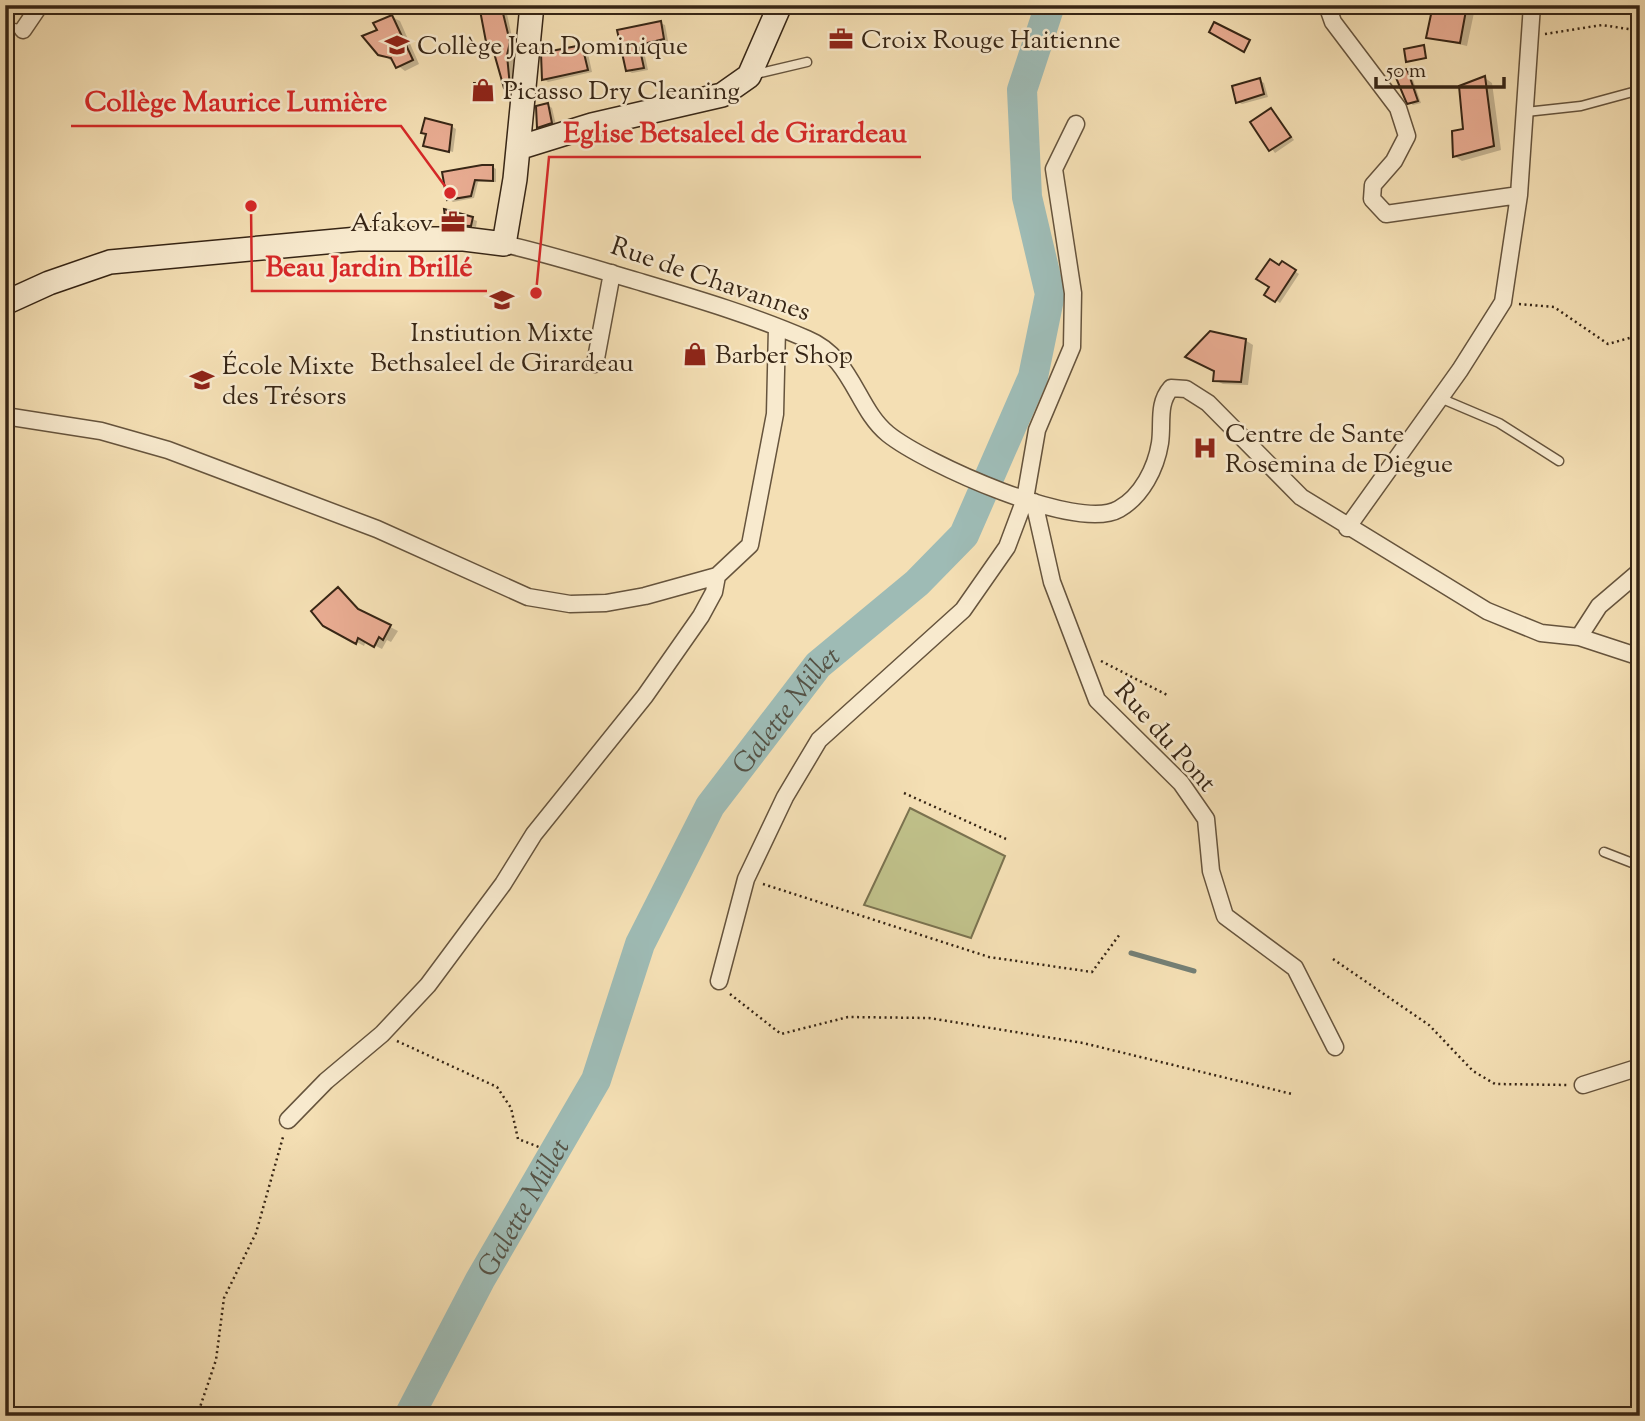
<svg xmlns="http://www.w3.org/2000/svg" width="1645" height="1421" viewBox="0 0 1645 1421" font-family="'Sorts Mill Goudy',serif">
	<rect width="100%" height="100%" fill="#f4dfb4"/>
	<filter id="stains"><feTurbulence type="fractalNoise" baseFrequency=".00286" numOctaves="4"/><feColorMatrix values="0 0 0 0 .2 0 0 0 0 .09 0 0 0 0 .02 0 0 0 .5 -.17"/></filter>
	<radialGradient id="worn" r=".72"><stop offset=".6" stop-color="#630" stop-opacity="0"/><stop offset="1" stop-color="#630" stop-opacity=".3"/></radialGradient>
	<path fill="#c0c18a" stroke="#7b7350" stroke-width="2" d="M910,808L1005,856L971,938L864,905Z"/>
	<path fill="#0003" d="M480,5H514L510,6L512,13L507,14L514,46V89L505,87L494,49L489,46Z
		M1435,5H1469L1475,8L1467,46L1428,37Z
		M392,17L400,21L419,64L405,71L371,46Z
		M660,23L665,25L668,41L643,47L648,70L632,73L627,70L619,31Z
		M582,46L587,49L592,72L548,82L544,79Z
		M1407,71L1411,74L1421,103L1413,105L1409,102Z
		M1485,78L1492,83L1501,150L1462,161L1454,156Z
		M1259,80L1264,83L1268,97L1242,104L1238,102Z
		M548,105L552,108L556,125L543,129L538,127Z
		M1271,110L1294,140L1275,153L1252,122Z
		M451,126L456,129L453,152L428,145Z
		M493,167L496,169V182H478L474,198L453,202L449,199Z
		M472,219L477,221L476,227L448,224Z
		M1282,263L1299,274L1280,303L1266,294Z
		M1245,340L1253,345L1248,385L1223,384L1215,380Z
		M339,589L365,614L398,631L391,642L387,640L382,649L366,641L364,646L324,624Z"/>
	<g fill="none" stroke-linecap="round" stroke-linejoin="round">
		<path stroke="#747f75" stroke-width="5" d="M1131,953L1194,971"/>
		<path stroke="#9ebbb5" stroke-width="30" id="s1" d="M409,1416L480,1280L596,1080L640,944L710,806L818,665L917,583L964,535L1033,377L1050,294L1027,197L1022,90L1050,5"/>
	</g>
	<path fill="#e9ac92" stroke="#362515" stroke-width="2" d="M479,5H501L510,42L507,55L510,87L504,88L492,46L487,47Z
		M1433,5H1467L1460,43L1426,38Z
		M392,15L413,60L396,68L391,58L378,55L362,36L377,30L373,23Z
		M661,21L664,39L639,45L644,68L626,71L617,30Z
		M1214,22L1250,40L1244,52L1209,32Z
		M582,45L588,70L542,80L541,53Z
		M1424,45L1426,58L1406,62L1404,49Z
		M1407,69L1418,101L1407,104L1394,73Z
		M1485,76L1494,146L1453,157L1452,131L1463,129L1459,86Z
		M1260,78L1264,94L1236,103L1232,86Z
		M474,83L492,85L490,101L473,99Z
		M548,103L552,123L537,128L536,106Z
		M1271,108L1291,137L1269,151L1250,122Z
		M425,118L452,125L449,152L423,146L426,134L421,133Z
		M482,165H493V181L475,180L471,196L447,200L442,172Z
		M444,209L473,217L471,226L446,225Z
		M1270,259L1279,265L1282,261L1296,270L1275,302L1264,295L1269,287L1256,279Z
		M1210,331L1246,339L1241,382L1213,381L1214,371L1185,357Z
		M338,587L358,609L391,625L383,640L379,637L374,647L358,638L356,644L323,626L311,611Z"/>
	<g fill="none" stroke-linecap="round" stroke-linejoin="round">
		<g stroke="#66543d" stroke-width="11">
			<path id="lane" d="M5,26L23,30
				M752,75L807,62
				M1526,112L1581,106L1640,90
				M1440,398L1499,423L1559,461
				M1604,852L1640,866"/>
		</g>
		<g stroke="#66543d" stroke-width="19">
			<path id="street" d="M1327,5L1333,22L1398,108L1407,136L1394,161L1373,185L1372,199L1386,214L1519,195
				M23,30L40,5
				M504,244C549,254 593,268 637,281C694,298 752,315 807,339C853,358 856,408 888,434C924,463 1078,533 1119,509C1142,496 1156,468 1160,443C1163,423 1157,404 1171,388L1186,389L1208,403L1301,497L1487,611L1541,633L1579,637L1640,657
				M595,364L612,273
				M5,416L101,431L168,450L377,529L528,597L570,604L606,603L645,596L717,576L750,545L775,414L777,328
				M1034,502L1052,582L1097,700L1181,783L1206,819L1211,871L1225,916L1295,968L1335,1047
				M1347,528L1460,370L1503,302L1519,195L1532,5
				M1579,637L1599,606L1640,571
				M719,981L746,879L785,797L819,740L963,610L1007,547L1025,499L1037,430L1072,347L1073,293L1054,169L1076,124
				M1583,1085L1640,1067
				M288,1120L326,1081L382,1034L428,985L503,884L534,834L645,696L701,616L714,592L717,576"/>
		</g>
		<g stroke="#362515" stroke-width="26">
			<path id="secondary" d="M518,148L592,125L722,95L749,76L780,5
				M5,303L49,283L110,262L358,239H464L504,244L515,179L532,5"/>
		</g>
		<path stroke="#362515" stroke-width="2.5" stroke-dasharray="2 3.5" stroke-linecap="butt" d="M1545,34L1602,25L1635,30
			M1519,304L1554,307L1608,344L1640,335
			M1101,661L1169,696
			M904,793L1006,839
			M763,884L989,957L1092,972L1120,934
			M1333,959L1429,1025L1473,1071L1495,1084L1569,1085
			M730,994L781,1034L848,1017L929,1018L1083,1043L1292,1094
			M397,1041L497,1087L511,1108L518,1139L539,1147
			M197,1416L216,1360L224,1298L256,1233L283,1137"/>
		<use href="#lane" stroke="#f8eace" stroke-width="8"/>
		<use href="#street" stroke="#f8eace" stroke-width="16"/>
		<use href="#secondary" stroke="#f8eace" stroke-width="23"/>
	</g>
	<defs>
		<g id="office-bare" transform="scale(1.89)"><path d="M-6-3h4V-5.5h4V-3h4V5H-6ZM-1-4.5V-3h2v-1.5ZM-6 0V1H6V0Z" fill="#8f2418" stroke="#f8eace" stroke-width="2.5" paint-order="stroke"/></g>
		<g id="school-bare" transform="scale(1.89)"><path d="M0-5L7-2L0 1L-7-2ZM-4 1L0 2.5L4 1V4Q0 6-4 4Z" fill="#8f2418" stroke="#f8eace" stroke-width="2.5" paint-order="stroke"/></g>
		<g id="shop-bare" transform="scale(1.89)"><path d="M-5-2.5h2.3a2.7 3.5 0 0 1 5.4 0H5L5.5 6h-11ZM-1.5-2.5h3a1.5 2.3 0 0 0-3 0Z" fill="#8f2418" stroke="#f8eace" stroke-width="2.5" paint-order="stroke"/></g>
		<g id="university-bare" transform="scale(1.89)"><path d="M0-5L7-2L0 1L-7-2ZM-4 1L0 2.5L4 1V4Q0 6-4 4Z" fill="#8f2418" stroke="#f8eace" stroke-width="2.5" paint-order="stroke"/></g>
		<g id="hospital-bare" transform="scale(1.89)"><path d="M-5-5h3v3.5h4V-5h3V5h-3V1.5h-4V5h-3Z" fill="#8f2418" stroke="#f8eace" stroke-width="2.5" paint-order="stroke"/></g>
	</defs>
	<g fill-rule="evenodd">
		<use href="#office-bare" x="841" y="39"/>
		<use href="#school-bare" x="397" y="45"/>
		<use href="#shop-bare" x="483" y="90"/>
		<use href="#office-bare" x="453" y="222"/>
		<use href="#university-bare" x="502" y="300"/>
		<use href="#shop-bare" x="695" y="354"/>
		<use href="#school-bare" x="202" y="380"/>
		<use href="#hospital-bare" x="1205" y="448"/>
	</g>
	<g text-anchor="middle" stroke-width="5" stroke-linejoin="round" paint-order="stroke">
		<g font-size="26" fill="#362515" stroke="#f8eace" text-anchor="start">
			<text x="861" y="48">Croix Rouge Haitienne</text>
			<text x="417" y="54">Collège Jean Dominique</text>
			<text x="503" y="99">Picasso Dry Cleaning</text>
			<text x="433" y="231" text-anchor="end">Afakov</text>
			<text x="502" y="341" text-anchor="middle">Instiution Mixte<tspan x="502" dy="30">Bethsaleel de Girardeau</tspan></text>
			<text x="715" y="363">Barber Shop</text>
			<text x="222" y="374">École Mixte<tspan x="222" dy="30">des Trésors</tspan></text>
			<text x="1225" y="442">Centre de Sante<tspan x="1225" dy="30">Rosemina de Diegue</tspan></text>
		</g>
		<g font-size="26" fill="#362515" stroke="#f8eace">
			<text transform="translate(711 278) rotate(19)" y="9">Rue de Chavannes</text>
			<text transform="translate(1166 736) rotate(48)" y="9">Rue du Pont</text>
		</g>
		<g font-size="28" font-style="italic" fill="#555245" stroke="#f8eace">
			<text dy="10" stroke="none"><textPath href="#s1" startOffset="805">Galette Millet</textPath></text>
			<text dy="10" stroke="none"><textPath href="#s1" startOffset="238">Galette Millet</textPath></text>
		</g>
	</g>
	<path fill="none" stroke="#d62828" stroke-width="2.5" d="M450 193L401 126H71M536 293L549 157H921M251 206L252 291H487"/>
	<g fill="#d62828" stroke="#f8eace" stroke-width="2.5">
		<circle cx="450" cy="193" r="7"/>
		<circle cx="536" cy="293" r="7"/>
		<circle cx="251" cy="206" r="7"/>
	</g>
	<g font-size="28" text-anchor="middle" font-weight="bold" fill="#d62828" stroke="#f8eace" stroke-width="5" stroke-linejoin="round" paint-order="stroke">
		<text x="236" y="111">Collège Maurice Lumière</text>
		<text x="735" y="142">Eglise Betsaleel de Girardeau</text>
		<text x="369" y="276">Beau Jardin Brillé</text>
	</g>
	<rect width="1645" height="1421" fill="none" stroke="#f4dfb4" stroke-width="28"/>
	<rect x="7" y="7" width="1631" height="1407" fill="none" stroke="#362515" stroke-width="3.5"/>
	<rect x="14" y="14" width="1617" height="1393" fill="none" stroke="#362515" stroke-width="2"/>
	<path d="M1376 77v10h128v-10" fill="none" stroke="#362515" stroke-width="3.5"/>
	<text x="1386" y="77" font-size="21" fill="#362515" stroke="#f8eace" stroke-width="5" paint-order="stroke">50 m</text>
	<rect width="100%" height="100%" filter="url(#stains)"/>
	<rect width="100%" height="100%" fill="url(#worn)"/>
</svg>
